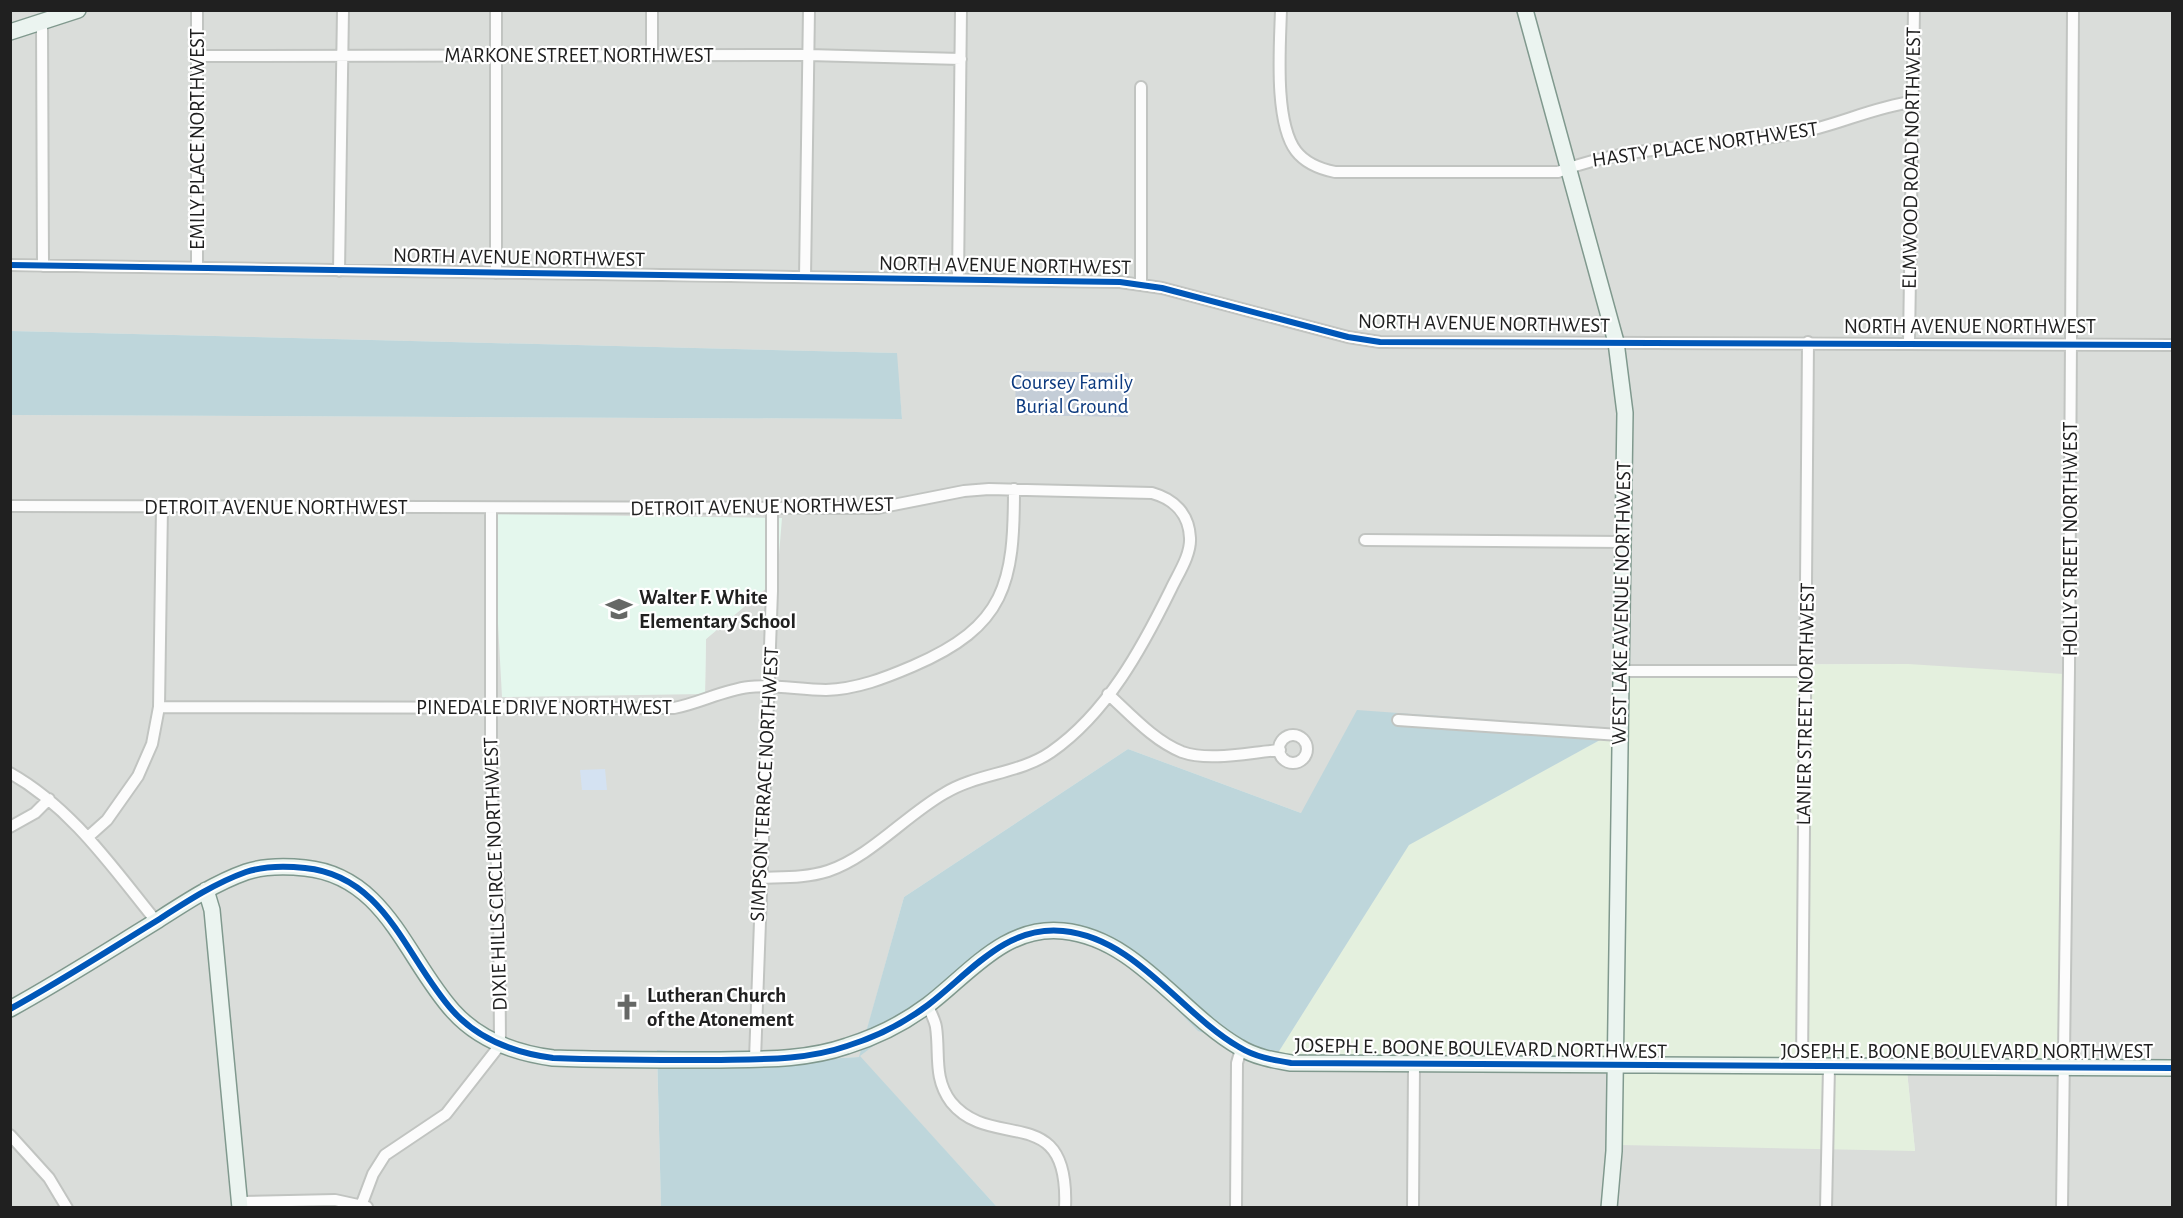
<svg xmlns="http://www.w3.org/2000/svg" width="2183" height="1218" viewBox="0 0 2183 1218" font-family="'Alegreya Sans',sans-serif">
	<rect width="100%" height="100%" fill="#e8eee9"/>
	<path fill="#daddda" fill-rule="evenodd" d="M11,11H2172V1207H997L860,1057L789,1061L657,1053L661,1207H11V415L902,419L896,353L11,331ZM492,514L777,579L706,639L705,694ZM1908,664L1906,1061L1915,1151L1610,1061L1276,1056L1109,941L1045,929L994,954L860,1055L904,897L1128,749L1301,813L1620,729L1634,665Z"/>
	<path fill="#e4f0de" d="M1908,664L2064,674L2068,1060L1906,1061L1915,1151L1620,1145L1610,1062L1276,1056L1409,844L1620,729L1633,665Z"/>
	<path fill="#e4f7ed" d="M492,514L782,518L777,579L706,639L705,694L502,697Z"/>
	<path fill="#bed6db" d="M11,331L897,353L902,419L11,415Z
		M1357,710L1620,729L1409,845L1276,1056L1198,1031L1109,941L1046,929L994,954L860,1056L997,1207H661L657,1050L789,1061L859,1057L904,897L1128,749L1301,813Z"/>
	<path fill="#c4cdd7" d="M1016,371L1129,373L1128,417L1015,415Z"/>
	<path fill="#d4e2f2" d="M605,769L607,790H582L580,770Z"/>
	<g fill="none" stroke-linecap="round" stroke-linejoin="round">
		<g stroke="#c1c4c1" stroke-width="14">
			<path id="street" d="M197,10V268
				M652,10V55
				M1281,10C1280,46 1274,122 1296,151C1306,164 1320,169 1335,172H1558C1634,142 1719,149 1797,133C1836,126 1873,107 1912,102
				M42,24L43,266
				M197,56L808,55L961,59
				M10,265L1120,282L1162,288L1348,337L1380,342L2172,345
				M339,271L343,10
				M496,273V10
				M805,277L809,10
				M958,280L961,10
				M1141,284V87
				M1909,342L1914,10
				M10,506L878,508L964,491L989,489L1152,493C1174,499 1189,514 1190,538C1191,555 1178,574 1171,589C1142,648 1107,713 1051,752C1019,774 978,773 945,793C906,815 870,857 828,871C806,878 783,877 760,878
				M1365,540L1623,542
				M1620,671H1806
				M1108,694C1130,714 1154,741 1182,752C1210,762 1251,752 1280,750
				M159,707L674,708C700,703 723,690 749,687C774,684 800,690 826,690C857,689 885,678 913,666C1006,626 1014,583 1014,489
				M1398,720L1619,735
				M1279 749a14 14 0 1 1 28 0a14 14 0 1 1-28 0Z
				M10,773C72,808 112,867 156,921
				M10,827L35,813L49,799
				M88,837L107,820L138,776L152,744L159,707L162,507
				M928,1005C930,1012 935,1020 936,1027C940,1054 933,1078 951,1102C992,1153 1070,1099 1065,1208
				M755,1059L772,591V509
				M1802,1067L1808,342
				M10,1135L49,1178L67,1208
				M240,1202L335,1200L367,1207
				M361,1206L373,1174L385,1155L446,1114L500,1045L499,894L491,781V508
				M1236,1208L1237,1063L1241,1049
				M1413,1208L1414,1065
				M1826,1208L1829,1067
				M2062,1208L2069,669L2073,10"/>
		</g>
		<g stroke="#80998e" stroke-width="18">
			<path id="secondary" d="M1525,10L1616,342L1625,413L1614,1151L1609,1208
				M10,32L78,10
				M206,890L212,910L240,1208
				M10,1009C61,981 109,950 158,920C186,902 215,883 246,872C264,866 286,866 305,868C386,876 406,959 453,1011C479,1040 515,1053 553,1058C606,1060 659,1060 712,1060C757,1059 804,1061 847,1046C876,1037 904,1023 928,1005C969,974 1005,925 1063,931C1136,938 1180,1013 1239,1047C1255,1057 1273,1060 1291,1063L2172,1068"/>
		</g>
		<use href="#street" stroke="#fcfcfc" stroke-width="10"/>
		<use href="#secondary" stroke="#ebf4f0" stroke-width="15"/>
		<g stroke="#fff" stroke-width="10">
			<path id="cycleway" d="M10,265L1120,282L1162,288L1348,337L1380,342L2172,345
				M10,1009C61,981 109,950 158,920C186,902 215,883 246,872C264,866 286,866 305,868C386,876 406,959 453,1011C479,1040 515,1053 553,1058C606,1060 659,1060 712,1060C757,1059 804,1061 847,1046C876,1037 904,1023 928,1005C969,974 1005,925 1063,931C1136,938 1180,1013 1239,1047C1255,1057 1273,1060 1291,1063L2172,1068"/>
		</g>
		<use href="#cycleway" stroke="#0057b8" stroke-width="6"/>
	</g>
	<defs>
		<g id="school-bare" transform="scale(2.07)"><path d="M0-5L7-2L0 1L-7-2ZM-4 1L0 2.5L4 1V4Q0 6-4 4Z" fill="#666866" stroke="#fff" stroke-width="2.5" paint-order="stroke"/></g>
		<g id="church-bare" transform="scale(2.07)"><path d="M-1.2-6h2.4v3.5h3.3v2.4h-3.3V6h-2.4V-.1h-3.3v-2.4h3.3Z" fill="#666866" stroke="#fff" stroke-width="2.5" paint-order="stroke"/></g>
	</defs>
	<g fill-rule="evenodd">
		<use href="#school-bare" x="619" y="609"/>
		<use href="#church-bare" x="627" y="1007"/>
	</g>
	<g text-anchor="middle" stroke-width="4.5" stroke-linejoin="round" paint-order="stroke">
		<g font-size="21" fill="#202020" stroke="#fff">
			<text x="579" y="62">MARKONE STREET NORTHWEST</text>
			<text transform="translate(197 139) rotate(-90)" y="7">EMILY PLACE NORTHWEST</text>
			<text transform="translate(1705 144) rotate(-8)" y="7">HASTY PLACE NORTHWEST</text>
			<text transform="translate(1911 158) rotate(-89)" y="7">ELMWOOD ROAD NORTHWEST</text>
			<text transform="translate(519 257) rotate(1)" y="7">NORTH AVENUE NORTHWEST</text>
			<text transform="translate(1005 265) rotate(1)" y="7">NORTH AVENUE NORTHWEST</text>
			<text transform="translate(1484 323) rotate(1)" y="7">NORTH AVENUE NORTHWEST</text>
			<text x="1970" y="333">NORTH AVENUE NORTHWEST</text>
			<text transform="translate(762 506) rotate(-1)" y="7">DETROIT AVENUE NORTHWEST</text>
			<text x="276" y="514">DETROIT AVENUE NORTHWEST</text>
			<text transform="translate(2070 539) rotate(-90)" y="7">HOLLY STREET NORTHWEST</text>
			<text transform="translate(1621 603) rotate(-89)" y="7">WEST LAKE AVENUE NORTHWEST</text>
			<text transform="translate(1805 704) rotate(-89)" y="7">LANIER STREET NORTHWEST</text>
			<text x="544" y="714">PINEDALE DRIVE NORTHWEST</text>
			<text transform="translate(764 784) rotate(-87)" y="7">SIMPSON TERRACE NORTHWEST</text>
			<text transform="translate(495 874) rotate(-92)" y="7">DIXIE HILLS CIRCLE NORTHWEST</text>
			<text transform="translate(1481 1048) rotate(1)" y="7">JOSEPH E. BOONE BOULEVARD NORTHWEST</text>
			<text x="1967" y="1058">JOSEPH E. BOONE BOULEVARD NORTHWEST</text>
		</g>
		<g font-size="21" fill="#0c3a7f" stroke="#fff">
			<text x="1072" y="389">Coursey Family<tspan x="1072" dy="24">Burial Ground</tspan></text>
		</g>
		<g font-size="21" font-weight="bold" fill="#202020" stroke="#fff" text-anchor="start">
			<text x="639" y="604">Walter F. White<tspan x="639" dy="24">Elementary School</tspan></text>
			<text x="647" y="1002">Lutheran Church<tspan x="647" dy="24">of the Atonement</tspan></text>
		</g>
	</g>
	<rect width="2183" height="1218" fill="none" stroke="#202020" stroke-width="24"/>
</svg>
